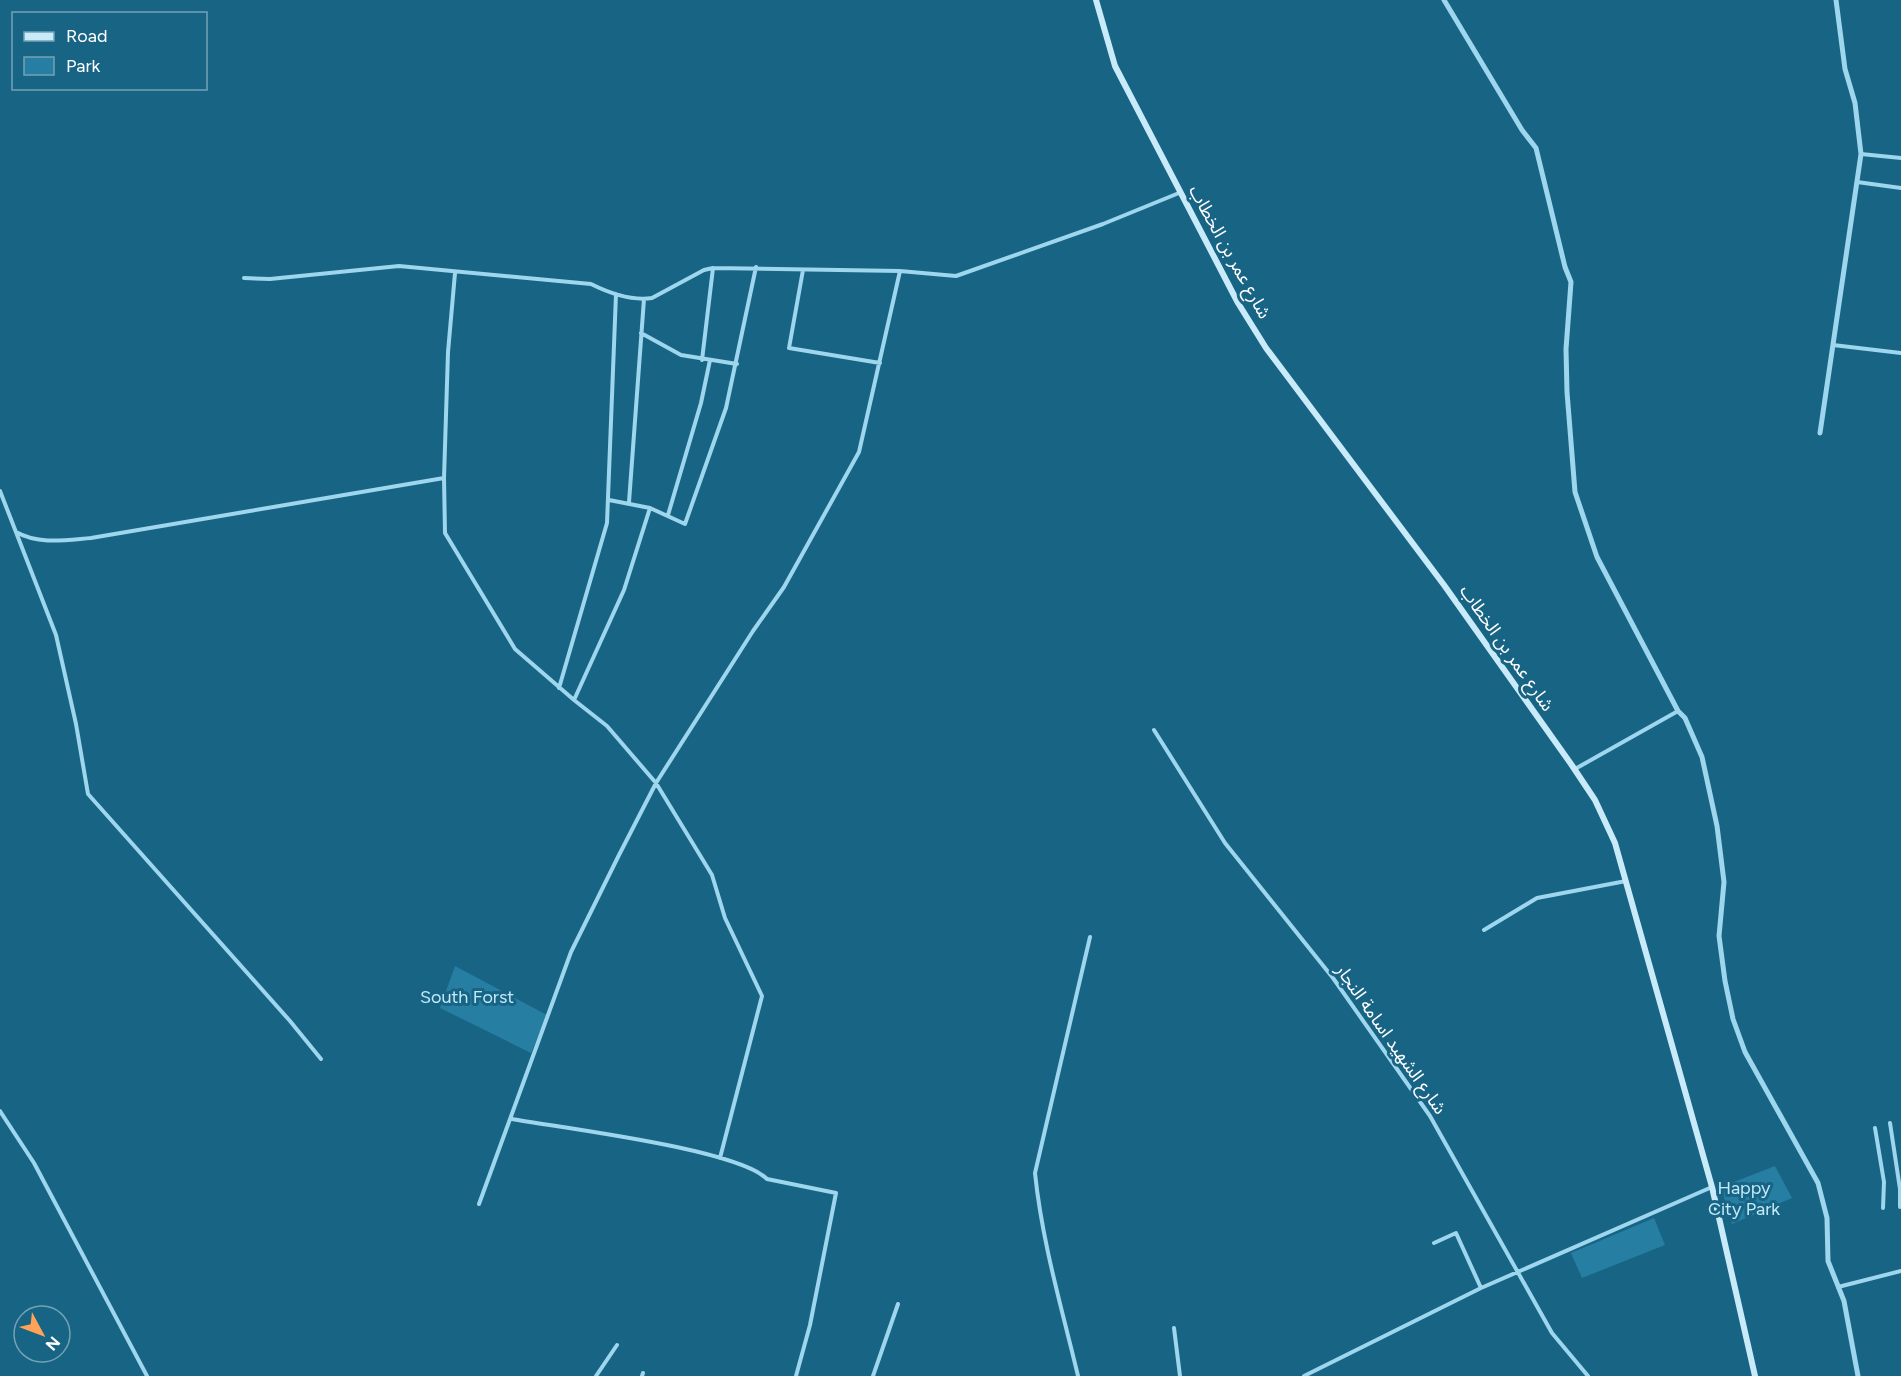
<svg xmlns="http://www.w3.org/2000/svg" width="1901" height="1376" viewBox="0 0 1901 1376" font-family="Figtree,'Noto Sans Arabic',sans-serif">
	<rect width="100%" height="100%" fill="#186485"/>
	<path fill="#267ea2" d="M455,966L547,1015L531,1053L440,1008Z
		M1775,1166L1792,1198L1732,1224L1721,1187Z
		M1654,1218L1665,1245L1582,1278L1571,1253Z"/>
	<g fill="none" stroke-linecap="round" stroke-linejoin="round">
		<path stroke="#9dd6ed" stroke-width="4" d="M1861,154L1901,158
			M1857,182L1901,188
			M803,270L789,348L880,363
			M455,273L448,352L444,478L445,533L515,649L574,700L607,726L656,783L712,875L725,918L762,996L720,1158
			M244,278L270,279L399,266L591,284C609,293 631,301 652,298L704,270L713,268L900,271L956,276L1103,224L1179,193
			M641,333L681,355L737,364
			M1833,345L1901,353
			M702,360L713,268
			M0,491L56,635L76,724L88,794L290,1021L321,1059
			M609,500L650,508L685,524L726,408L756,267
			M629,502L644,299
			M668,515L701,403L710,360
			M16,532C39,545 66,540 91,538L444,478
			M559,688L607,523L616,294
			M574,700L624,590L650,508
			M1154,730L1225,843L1333,978L1430,1116L1552,1333L1588,1376
			M1575,769L1678,711
			M1484,930L1537,898L1626,881
			M0,1111L34,1163L147,1376
			M512,1119C562,1128 737,1149 767,1179L836,1193L810,1325L796,1376
			M1890,1123L1900,1189V1207
			M1875,1128L1884,1182L1883,1208
			M479,1204L571,952L618,857L656,783L753,631L784,587L859,452L900,271
			M1434,1243L1456,1233L1481,1288
			M1838,1287L1901,1271
			M1174,1328L1180,1376
			M596,1376L617,1345
			M642,1376L643,1373
			M873,1376L898,1304
			M1078,1376C1062,1309 1042,1242 1035,1173L1090,937
			M1304,1376L1481,1288L1712,1187"/>
		<path stroke="#9dd6ed" stroke-width="5" d="M1444,0L1522,130L1536,148L1565,267L1571,282L1566,349L1567,392L1575,492L1597,557L1678,711L1685,718L1702,757L1717,826L1724,882L1719,936L1725,981L1733,1019L1745,1052L1818,1183L1827,1218L1828,1261L1844,1301L1858,1376
			M1820,433L1861,154L1855,103L1845,69L1836,0"/>
		<path stroke="#c9ebf9" stroke-width="6" d="M1096,0L1115,66L1238,303L1266,348L1444,585L1571,764L1595,800L1615,843L1712,1187L1755,1376"/>
	</g>
	<g text-anchor="middle" stroke-width="6" stroke-linejoin="round" paint-order="stroke">
		<g font-size="18" fill="#fff" stroke="#186485">
			<text transform="translate(1230 252) rotate(61)" y="6">شارع عمر بن الخطاب</text>
			<text transform="translate(1507 648) rotate(55)" y="6">شارع عمر بن الخطاب</text>
			<text transform="translate(1391 1039) rotate(55)" y="6">شارع الشهيد اسامة النجار</text>
		</g>
		<g font-size="18" fill="#c2eaf9" stroke="#186485">
			<text x="467" y="1003">South Forst</text>
			<text x="1744" y="1194">Happy<tspan x="1744" dy="21">City Park</tspan></text>
		</g>
	</g>
	<rect x="12" y="12" width="195" height="78" fill="#186485" stroke="#74a2b6" stroke-width="1.5"/>
	<rect x="24" y="32" width="30" height="9" fill="#c9ebf9" stroke="#74a2b6" stroke-width="1.5"/>
	<text x="66" y="42" font-size="18" fill="#ffffff">Road</text>
	<rect x="24" y="57" width="30" height="18" fill="#267ea2" stroke="#74a2b6" stroke-width="1.5"/>
	<text x="66" y="72" font-size="18" fill="#ffffff">Park</text>
	<g transform="translate(42 1334) rotate(131)"><circle r="28" fill="#186485" stroke="#74a2b6" stroke-width="1.5"/>
	<path d="M0-4.5L10 22L0 15L-10 22Z" fill="#ffa358"/>
	<text y="-9" font-size="16" font-weight="bold" text-anchor="middle" fill="#ffffff">N</text>
	</g>
</svg>
